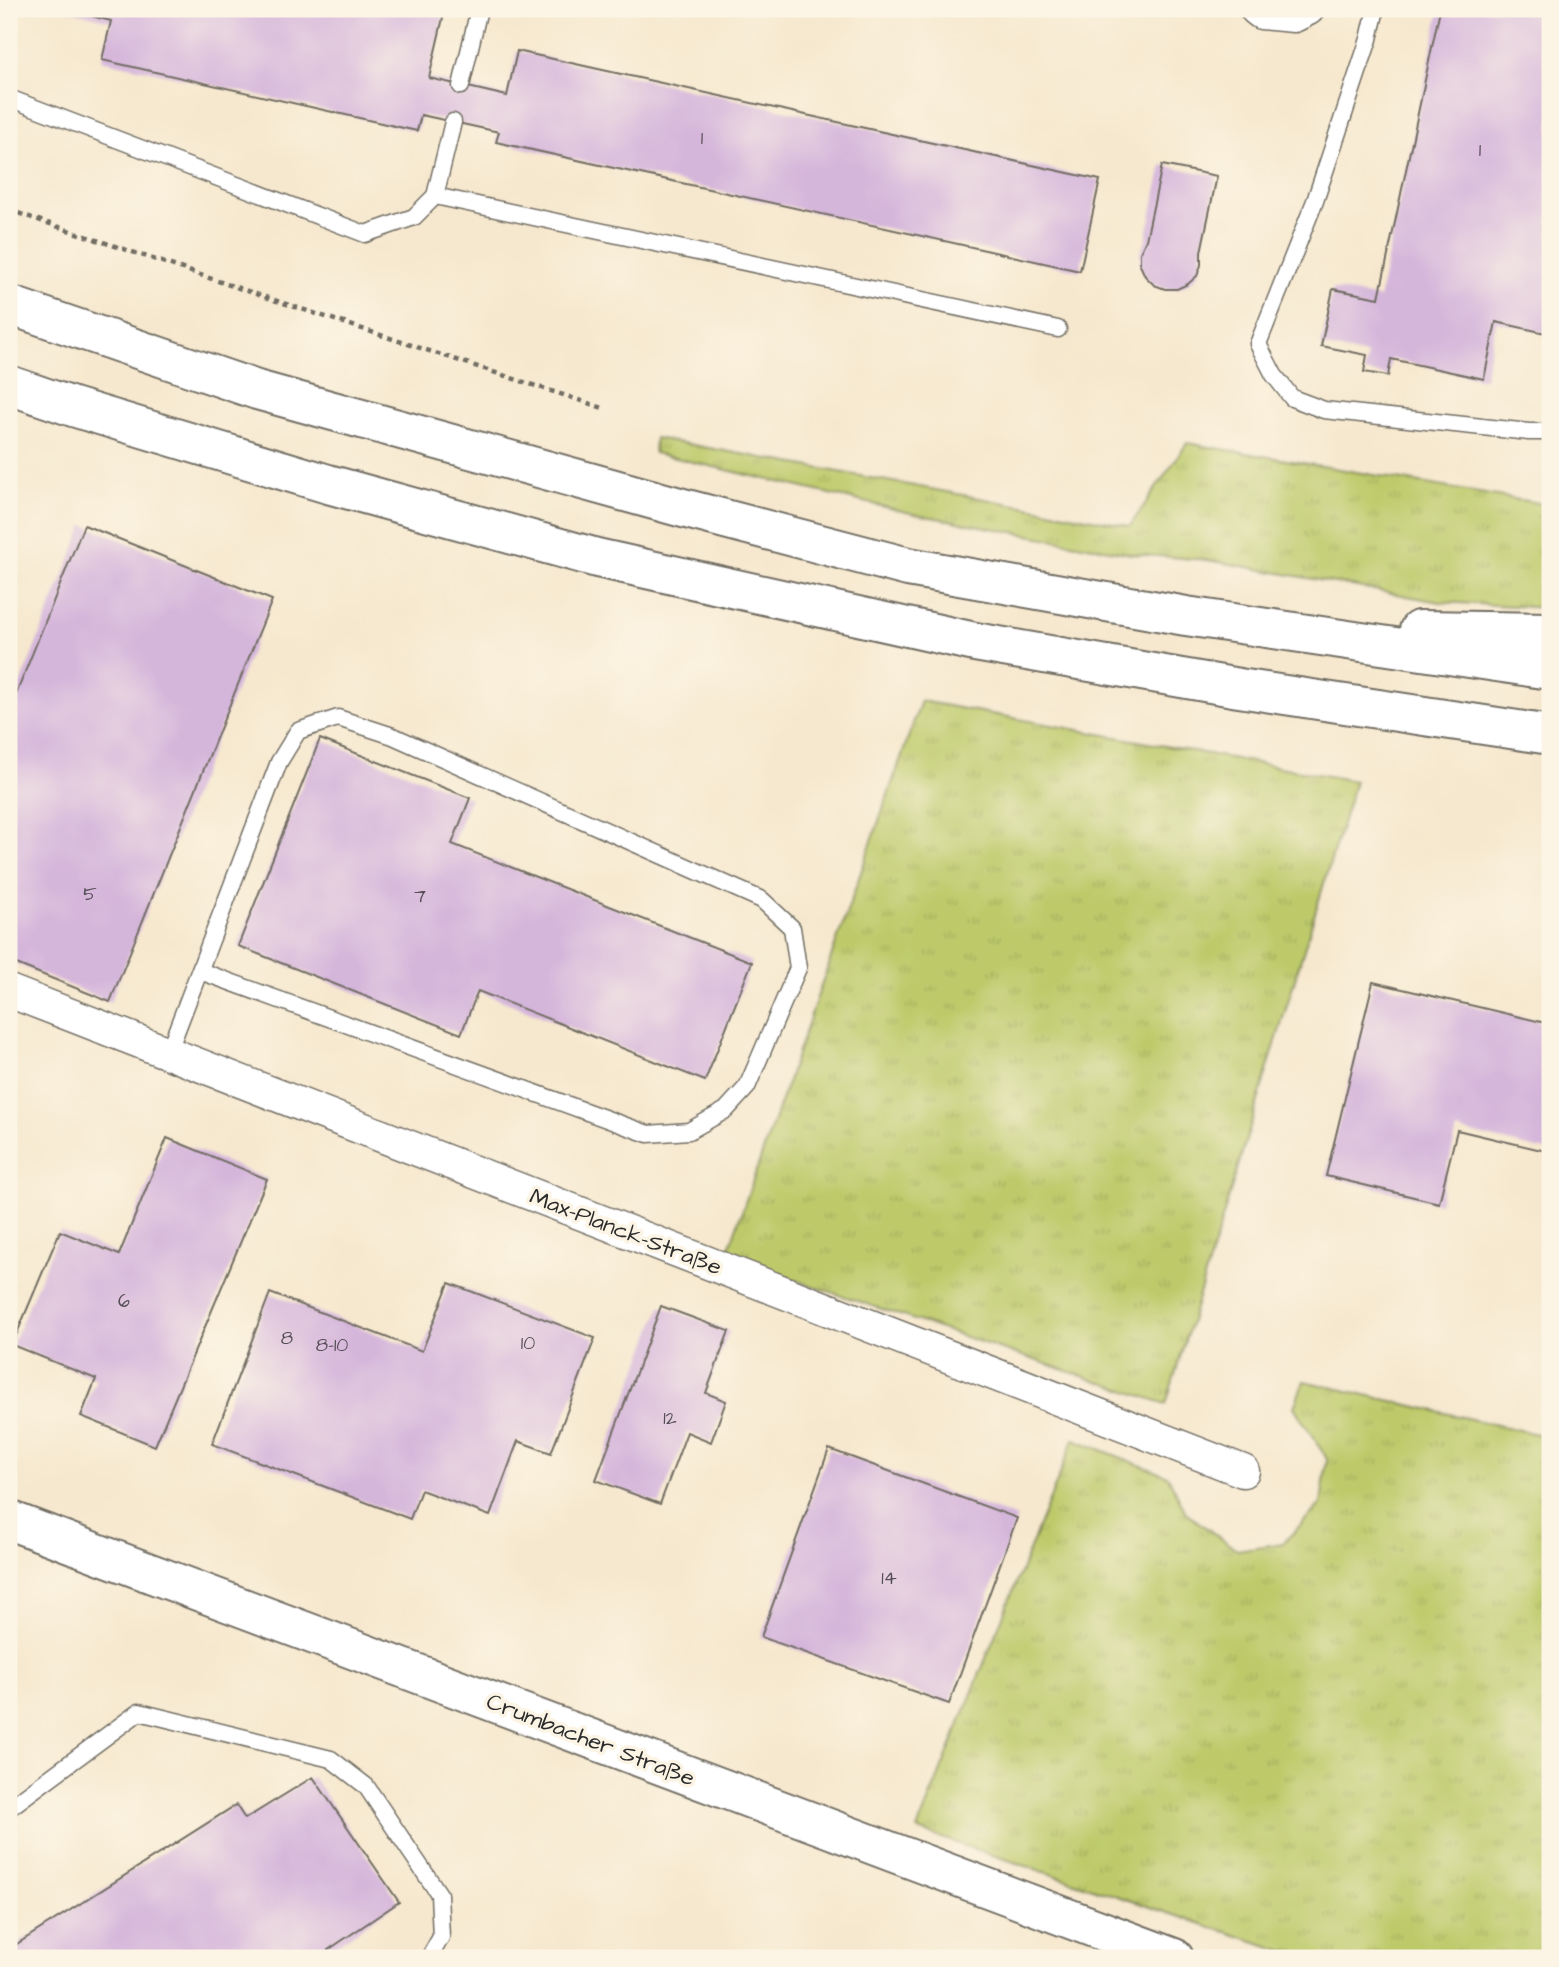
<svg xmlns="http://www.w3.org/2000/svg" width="1559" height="1967" viewBox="0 0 1559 1967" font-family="'Architects Daughter',sans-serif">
	<defs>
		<pattern id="grass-tufts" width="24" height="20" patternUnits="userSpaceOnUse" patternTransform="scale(1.75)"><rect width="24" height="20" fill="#beca6b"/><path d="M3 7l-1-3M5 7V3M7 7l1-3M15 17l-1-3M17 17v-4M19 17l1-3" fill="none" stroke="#a3ae5d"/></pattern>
	</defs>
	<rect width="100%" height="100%" fill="#fcf5e5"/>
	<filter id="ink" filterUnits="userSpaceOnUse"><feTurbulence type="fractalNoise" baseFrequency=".0143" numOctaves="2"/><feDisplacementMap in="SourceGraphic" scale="14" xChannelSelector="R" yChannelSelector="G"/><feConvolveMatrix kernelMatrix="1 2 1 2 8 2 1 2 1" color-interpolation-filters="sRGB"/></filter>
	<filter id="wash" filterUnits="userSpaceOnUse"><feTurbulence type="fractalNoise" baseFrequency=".00686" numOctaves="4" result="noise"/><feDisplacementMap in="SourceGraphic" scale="28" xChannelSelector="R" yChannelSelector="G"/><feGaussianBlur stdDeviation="1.57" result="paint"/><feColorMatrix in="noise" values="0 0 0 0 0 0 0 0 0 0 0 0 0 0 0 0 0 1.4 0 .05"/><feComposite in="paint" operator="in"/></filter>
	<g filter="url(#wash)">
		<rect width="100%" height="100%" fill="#f6e8ce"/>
		<path fill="url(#grass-tufts)" stroke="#747a4b" stroke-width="2" d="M655,438L1130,526L1187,443L1550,505V608L1440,602L1208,560L1131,554L915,514L654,453Z
			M921,701L1355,781L1166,1404L726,1257Z
			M1304,1381L1550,1437V1958H1305L917,1830L1074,1439L1168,1476L1186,1513L1237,1550L1283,1543L1321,1504L1327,1459L1294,1407Z"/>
		<g id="blocks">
			<path fill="#d5b6db" d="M64,9H445L429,78L507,96L517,51L1100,180L1080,271L496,142L499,132L421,115L417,131L102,60L111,21Z
				M1440,9H1550V334L1496,322L1484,379L1391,359L1388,376L1364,372L1367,355L1321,346L1333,289L1379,298Z
				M1162,165L1217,176L1201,252V265L1197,276L1188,284L1177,289H1165L1154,285L1145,276L1140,265V253L1146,240Z
				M84,525L272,600L110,1002L9,961V712Z
				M320,739L470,798L452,844L752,962L705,1081L478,991L461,1034L238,946Z
				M1373,982L1550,1024V1152L1457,1130L1439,1203L1326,1176Z
				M167,1138L267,1179L155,1446L81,1416L96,1379L12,1345L60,1231L119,1255Z
				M449,1283L595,1338L551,1453L518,1441L490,1516L421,1490L410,1519L212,1444L270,1293L422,1351Z
				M661,1306L729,1331L706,1393L726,1401L711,1442L687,1432L660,1504L596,1480Z
				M829,1449L1017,1518L949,1704L761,1637Z
				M313,1777L399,1902L328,1950L332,1958H9V1949L236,1805L245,1819Z"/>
		</g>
	</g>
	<g filter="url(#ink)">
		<use href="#blocks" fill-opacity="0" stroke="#726d64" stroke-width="2"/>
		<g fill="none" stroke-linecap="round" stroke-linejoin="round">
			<g stroke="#726d64" stroke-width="19">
				<path id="lane" d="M1376,9L1369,39L1315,201L1258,344L1274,375L1292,398L1324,410L1529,432H1550
					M461,86L479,9
					M9,98L365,234L414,217L435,196L453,122
					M435,196L1058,329
					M168,1053L279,762L298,731L338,718L393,736L762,900L792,928L798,968L747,1087L726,1110L689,1131L648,1134L200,971
					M9,1808L139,1712L331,1759L366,1786L439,1894L441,1937L429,1958"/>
			</g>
			<g stroke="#726d64" stroke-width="35">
				<path id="street" d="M1256,9L1261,13L1294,16L1308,9
					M9,991L1243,1471"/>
			</g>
			<g stroke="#726d64" stroke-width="42">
				<path id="secondary" d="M9,1520L1174,1958"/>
			</g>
			<g stroke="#726d64" stroke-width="42">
				<path id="highway" d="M9,305L257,390L683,508L908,567L1186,616L1550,670
					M9,385L73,407L328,484L597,558L975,642L1239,688L1550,735
					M1419,630L1550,632"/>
			</g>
			<path stroke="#726d64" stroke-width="4.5" stroke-dasharray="5 5" stroke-linecap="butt" d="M9,210L265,297L606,409"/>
			<use href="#lane" stroke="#fff" stroke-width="16"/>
			<use href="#street" stroke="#fff" stroke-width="32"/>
			<use href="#secondary" stroke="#fff" stroke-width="38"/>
			<use href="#highway" stroke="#fff" stroke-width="38"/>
		</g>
	</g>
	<g text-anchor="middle" stroke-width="7" stroke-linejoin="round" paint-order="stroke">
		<g font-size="19" fill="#564e57">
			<text x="702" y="144">1</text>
			<text x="1480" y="156">1</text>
			<text x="90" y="900">5</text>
			<text x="420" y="902">7</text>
			<text x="124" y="1307">6</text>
			<text x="287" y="1344">8</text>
			<text x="528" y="1349">10</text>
			<text x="332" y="1351">8-10</text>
			<text x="670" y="1424">12</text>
			<text x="889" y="1584">14</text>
		</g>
		<g font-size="23" fill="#2b2b2b" stroke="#fcf5e5">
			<text transform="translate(626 1231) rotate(21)" y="8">Max-Planck-Straße</text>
			<text transform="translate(591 1739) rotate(21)" y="8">Crumbacher Straße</text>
		</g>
	</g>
	<rect width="1559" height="1967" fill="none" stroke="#fcf5e5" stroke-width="35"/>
</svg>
